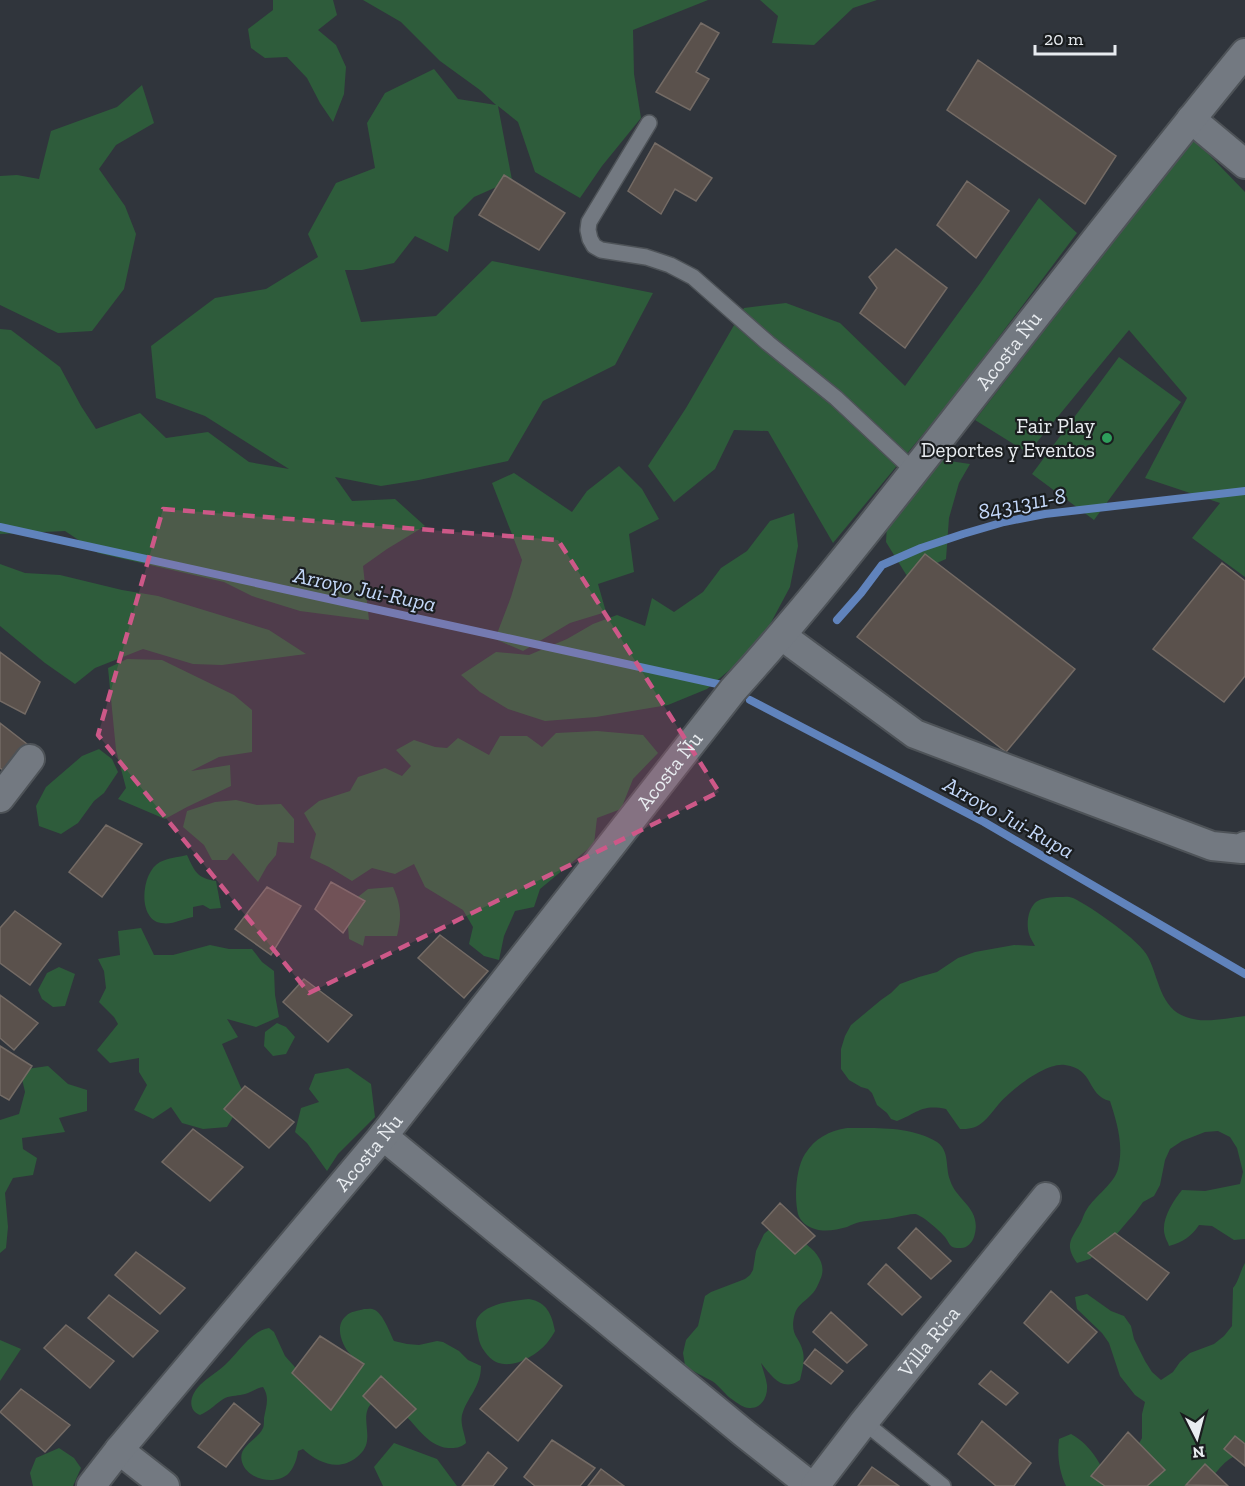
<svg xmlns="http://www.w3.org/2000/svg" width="1245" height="1486" viewBox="0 0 1245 1486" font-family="'Zilla Slab',serif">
	<rect width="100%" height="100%" fill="#30353c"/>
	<path fill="#2e5c3b" d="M273,0H333L337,15L318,30L336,45L346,67L344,94L333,122L320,103L307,78L287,57L265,58L251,48L248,29L273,10Z
		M363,0H708L633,30L634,74L641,118L602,166L580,198L535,172L518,122L498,106L512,180L474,197L454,217L448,252L415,236L394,263L362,270H345L361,322L436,316L492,261L653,293L615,365L543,401L508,461L419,480L381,486L335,477L352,501L395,499L425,526L387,549L363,566L369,620L300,611L252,596L224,582L98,553L65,531L0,534V329L11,330L60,367L81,406L96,429L140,413L166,438L208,432L249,462L289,469L205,416L156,398L151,346L215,298L266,289L318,257L308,234L336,183L375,168L367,123L385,93L434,69L458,99L496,105L480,90L440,61L401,22Z
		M760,0H877L853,8L814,45L772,43L778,16Z
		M142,85L154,123L116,145L99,169L125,206L136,234L124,289L92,331L58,333L0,305V176L17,175L39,179L51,131L117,107Z
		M1193,138L1245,192V577L1192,538L1220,503L1145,478L1187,398L1129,330L1028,453L975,420Z
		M1039,198L1077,233L953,398L833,543L768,431L734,430L715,469L674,502L648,466L686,408L744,308L786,303L840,323L905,386L981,282Z
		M1119,357L1181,402L1094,520L1032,474Z
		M936,459L970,464L959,483L949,518L946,559L907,576L886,542L887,524Z
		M619,466L642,489L659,519L629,534L634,572L598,584L606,612L570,623L523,651L495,639L511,597L522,560L492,483L514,473L572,512L587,491Z
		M794,513L798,546L790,587L767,630L739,662L707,689L668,705L596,717L545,721L508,709L480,692L461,675L496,652L529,655L567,639L593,624L617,615L645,626L652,598L674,612L703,592L721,568L747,551L770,521Z
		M0,564L25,573L60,575L122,590L158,596L269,630L306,654L222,665L193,664L143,649L95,668L75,684L45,663L0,626Z
		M127,659L162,660L234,695L252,710V752L219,757L191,771L230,765L231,786L187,807L165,819L118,799L126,788L116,750L108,668Z
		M597,731L643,735L658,753L633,779L621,809L597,818L594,844L540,889L534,907L515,911L504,936L499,960L484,956L469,944L473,927L463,910L425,887L414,864L395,874L372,868L352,881L329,867L310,858L316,834L304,813L319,801L350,791L358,777L385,768L402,776L411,766L396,750L414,740L435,747L447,748L458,738L489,755L500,736H527L542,747L556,733Z
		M99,749L112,759L118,772L104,793L94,801L78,823L61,834L39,826L36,806L46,787L82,756Z
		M236,800L257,805L281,804L294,819V843L278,842L276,855L267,866L258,882L233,853L227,860H212L204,845L183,827L187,811L215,802Z
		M187,855C195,872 197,878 216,881L221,908L210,909L203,905L193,907V917C182,919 173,925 161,923C137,919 141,872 160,862C168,858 179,857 187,855Z
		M393,887C401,906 402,916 397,936H365L363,946L349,939L347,915L354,900L368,889Z
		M1059,897C1064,897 1068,896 1073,898C1090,906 1141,941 1148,957C1159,978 1160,1008 1186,1017C1204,1024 1226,1018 1245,1016V1239L1234,1240L1212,1226L1199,1225C1191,1237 1183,1242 1169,1246C1168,1242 1166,1240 1165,1236C1160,1221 1173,1201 1182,1190L1205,1191L1240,1184L1243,1172L1237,1148L1230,1137L1218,1131L1205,1132L1182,1141L1170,1149L1165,1160L1160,1185L1154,1196L1143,1202L1135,1213L1127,1222L1111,1241L1090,1259L1077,1263C1064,1244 1071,1240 1081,1222C1083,1218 1084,1213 1087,1209C1095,1196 1114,1184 1118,1169C1124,1145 1117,1123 1110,1101C1086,1095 1095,1069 1065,1065C1045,1062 1010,1091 998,1105C986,1119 981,1130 960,1129L946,1109C921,1104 918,1113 897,1121L891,1119L887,1113L877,1105L872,1093L868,1089L861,1087L849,1080L841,1069V1049L845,1036L851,1025L881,1000L891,993L900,984L919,977L937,972L958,958L975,952L1014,945L1035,946C1033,942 1030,938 1029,934C1026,924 1028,909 1036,902C1041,898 1052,897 1059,897Z
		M141,928L154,955H173L210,945L229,949H252L262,962L274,971L275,995L279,1017L256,1027L227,1019L238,1037L222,1044L245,1097L227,1127L203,1129L182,1123L171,1107L153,1119L134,1110L147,1085L139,1072V1058L110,1063L97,1050L118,1024L114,1017L99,1002L106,988L104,971L98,959L120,955L118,931Z
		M59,967L75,974L65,1006L53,1007L42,999L38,990L47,973Z
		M277,1023L286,1027L295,1037L286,1054L273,1056L264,1046L265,1032Z
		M48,1066L68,1084L87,1090V1111L59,1118L65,1132L22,1138L23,1149L37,1158L33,1175L13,1178L5,1193L8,1227L6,1248L0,1253V1120L19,1114L25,1092L20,1070Z
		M348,1068L371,1084L375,1117L338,1154L327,1171L307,1143L295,1132L301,1108L319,1102L309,1089L315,1074Z
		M847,1128C876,1128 911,1126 937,1142C950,1151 945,1167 950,1180C956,1201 983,1208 974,1237C972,1243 967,1248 961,1248C948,1249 950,1242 944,1236C939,1230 922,1215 915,1214C909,1214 903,1216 897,1217C885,1220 872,1220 860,1222C855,1223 851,1225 847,1227C837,1230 824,1232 815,1229C807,1227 800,1221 798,1214C794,1197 796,1168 805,1154C815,1138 829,1131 847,1128Z
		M774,1225C792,1235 833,1253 820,1280C818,1285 815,1292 810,1296C803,1303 796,1306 794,1317C790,1336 800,1337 803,1352C805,1361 802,1371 800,1380C782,1393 771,1375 761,1363C763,1370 766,1378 767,1385C768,1396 762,1409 749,1408C744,1408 737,1403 733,1400C725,1395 720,1386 712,1381C703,1376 693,1372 685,1365L683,1353L686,1340L698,1326L705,1296L711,1292L745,1279L750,1275L753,1270L756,1251L764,1234Z
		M1245,1263V1454C1227,1454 1216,1473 1206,1486H1142L1136,1449L1142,1438V1414L1145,1402L1135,1395L1120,1376L1109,1343L1102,1333L1077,1309L1075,1297L1087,1294L1111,1311L1124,1316L1131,1326L1134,1339L1145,1361L1152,1372L1161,1380L1173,1372L1180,1362L1190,1353L1214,1344L1224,1336L1232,1326L1233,1288C1239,1281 1240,1271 1245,1263Z
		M529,1299C547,1302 552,1315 555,1331C553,1335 550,1339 547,1343C532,1360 501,1376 485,1352C481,1347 479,1342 478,1335C477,1329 474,1322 478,1317C488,1303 513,1301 529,1299Z
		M364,1309C368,1309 371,1308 375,1310C383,1314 390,1333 394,1341L407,1344L419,1345L437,1341L443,1342L459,1351L468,1360L481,1366C481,1387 467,1397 462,1415C460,1425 465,1434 466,1443C460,1448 456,1448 448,1448C426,1446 416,1423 400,1411C394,1405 382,1404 373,1402C361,1412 369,1428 367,1441C366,1448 362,1453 357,1457C339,1472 318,1463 303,1449L298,1451C297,1459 294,1467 289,1473C277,1486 247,1480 242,1462C237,1446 258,1440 263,1428C264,1427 264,1420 264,1418C266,1407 270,1397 263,1387C256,1388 252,1392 245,1394C239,1396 232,1395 225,1398C216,1403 210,1411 200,1415C186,1409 191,1394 200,1385C208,1377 218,1372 226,1364C239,1352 251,1331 269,1328L274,1332L285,1356L302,1375L349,1360L351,1355C342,1346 334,1326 346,1316C351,1311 358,1311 364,1309Z
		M0,1340L21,1349L0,1381Z
		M1071,1434C1092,1446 1101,1464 1110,1486H1066C1059,1471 1057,1455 1059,1439Z
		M394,1443L437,1459L457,1486H383L374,1467Z
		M59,1448L74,1458L81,1468L73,1486H33L30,1473L36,1458Z"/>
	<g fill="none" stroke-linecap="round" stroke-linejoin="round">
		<path stroke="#6083bc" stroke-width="8" d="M0,527L722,685
			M837,620L861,593L882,565L921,548L963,534L1004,522L1045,514L1245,491
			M750,700L984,822L1245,974"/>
	</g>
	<path fill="#5a514c" stroke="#746b65" stroke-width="1.5" d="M701,23L719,33L696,72L709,79L690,110L656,92Z
		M978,60L1116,156L1085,204L947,110Z
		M655,143L712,178L696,201L675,189L661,214L628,191Z
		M504,175L565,213L539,250L479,215Z
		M967,181L1009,211L976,258L937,225Z
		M896,249L947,288L905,348L860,313L877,288L869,277Z
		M925,554L1075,669L1006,752L857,637Z
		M1222,563L1245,581V676L1224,702L1153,649Z
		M0,652L40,682L25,714L0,701Z
		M0,723L27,744L3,770L0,768Z
		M106,825L142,844L102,897L69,872Z
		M331,882L365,901L343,933L315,909Z
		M267,887L301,906L271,955L235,929Z
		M15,911L61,944L30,985L0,963V928Z
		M440,935L488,971L464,998L418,958Z
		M304,979L352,1015L328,1042L283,1002Z
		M0,995L38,1023L14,1050L0,1038Z
		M0,1046L32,1066L9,1100L0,1095Z
		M245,1086L294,1122L269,1148L224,1109Z
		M193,1129L243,1167L210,1201L162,1162Z
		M780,1203L815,1236L795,1254L762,1223Z
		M916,1228L951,1261L931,1279L898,1248Z
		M1115,1233L1169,1273L1147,1300L1088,1253Z
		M136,1252L185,1288L160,1314L115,1275Z
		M886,1264L921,1297L902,1315L868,1284Z
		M1051,1291L1097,1332L1068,1363L1024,1323Z
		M109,1295L158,1331L133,1357L88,1318Z
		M831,1312L867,1345L847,1363L813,1332Z
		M66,1325L114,1361L90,1388L44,1348Z
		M320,1336L364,1364L331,1410L292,1373Z
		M815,1349L843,1371L831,1384L804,1363Z
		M526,1358L562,1386L518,1441L480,1409Z
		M991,1371L1018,1393L1006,1405L979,1384Z
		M381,1376L416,1409L396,1428L363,1396Z
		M21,1389L70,1425L45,1452L0,1412Z
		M234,1403L260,1424L226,1467L198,1447Z
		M982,1421L1031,1463L1014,1486H996L958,1454Z
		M1128,1432L1165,1470L1147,1486H1105L1091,1476Z
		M1235,1436L1245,1444V1466L1224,1449Z
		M552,1440L595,1468L580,1486H535L524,1477Z
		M488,1452L507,1468L493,1486H462Z
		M1205,1464L1228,1486L1186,1485Z
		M872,1467L899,1486H858Z
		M601,1469L624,1486H588Z"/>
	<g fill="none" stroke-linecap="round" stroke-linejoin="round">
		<g stroke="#4e5358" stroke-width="18">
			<path id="lane" d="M649,123L589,222L588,230L590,239L594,246L601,250L646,257L670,265L693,277L768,343L836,398L914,471
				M864,1422L943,1486"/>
		</g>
		<g stroke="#4e5358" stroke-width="32">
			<g id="street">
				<path d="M1191,119L1245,164"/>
				<path d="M782,636L915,734L1212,846L1242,849L1245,846"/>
				<path d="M0,798L30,759"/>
				<path d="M383,1136L745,1434L811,1486"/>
				<path d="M119,1450L165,1486"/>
				<path id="s1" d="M91,1486L119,1450L383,1136L733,690C809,606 879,516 949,427C1047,302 1144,176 1245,53"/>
				<path id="s2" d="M815,1486L864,1422L1046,1197"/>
			</g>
		</g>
		<use href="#lane" stroke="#737981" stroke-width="15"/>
		<use href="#street" stroke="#737981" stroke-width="28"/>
	</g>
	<path fill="#cd5888" fill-opacity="0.2" stroke="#cd5888" stroke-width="4.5" stroke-dasharray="12 8" stroke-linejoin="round" d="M163,509L558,540L719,792L309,993L98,735Z"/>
	<circle fill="#2e9e5b" stroke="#1a1d1f" stroke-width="2" cx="1107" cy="438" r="6"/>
	<g text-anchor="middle" stroke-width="4.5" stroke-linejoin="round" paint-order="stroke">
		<g font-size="21" fill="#e8ecf0" stroke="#1a1d1f">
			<text dy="7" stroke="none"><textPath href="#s1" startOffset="1460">Acosta Ñu</textPath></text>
			<text dy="7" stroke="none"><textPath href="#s1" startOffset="920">Acosta Ñu</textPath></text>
			<text dy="7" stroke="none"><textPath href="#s1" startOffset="434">Acosta Ñu</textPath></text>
			<text dy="7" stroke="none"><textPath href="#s2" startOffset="184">Villa Rica</textPath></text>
		</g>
		<g font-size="21" fill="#e8ecf0" stroke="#1a1d1f" text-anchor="end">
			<text x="1095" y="433">Fair Play<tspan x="1095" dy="24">Deportes y Eventos</tspan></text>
		</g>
		<g font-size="22" font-style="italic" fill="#c4d8f9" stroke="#1a1d1f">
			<text transform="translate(1022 503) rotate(-11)" y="8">8431311-8</text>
			<text transform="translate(365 589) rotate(12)" y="8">Arroyo Jui-Rupa</text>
			<text transform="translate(1009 817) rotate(29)" y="8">Arroyo Jui-Rupa</text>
		</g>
	</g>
	<g transform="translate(1197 1438) rotate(174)" stroke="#1a1d1f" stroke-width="4.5" paint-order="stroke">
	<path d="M0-4.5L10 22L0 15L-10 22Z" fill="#e8ecf0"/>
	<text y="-9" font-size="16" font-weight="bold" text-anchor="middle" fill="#e8ecf0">N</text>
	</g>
	<path d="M1035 45v9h80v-9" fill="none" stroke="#e8ecf0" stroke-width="3"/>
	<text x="1044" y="45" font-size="18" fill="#e8ecf0" stroke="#1a1d1f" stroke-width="4.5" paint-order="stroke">20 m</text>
</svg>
